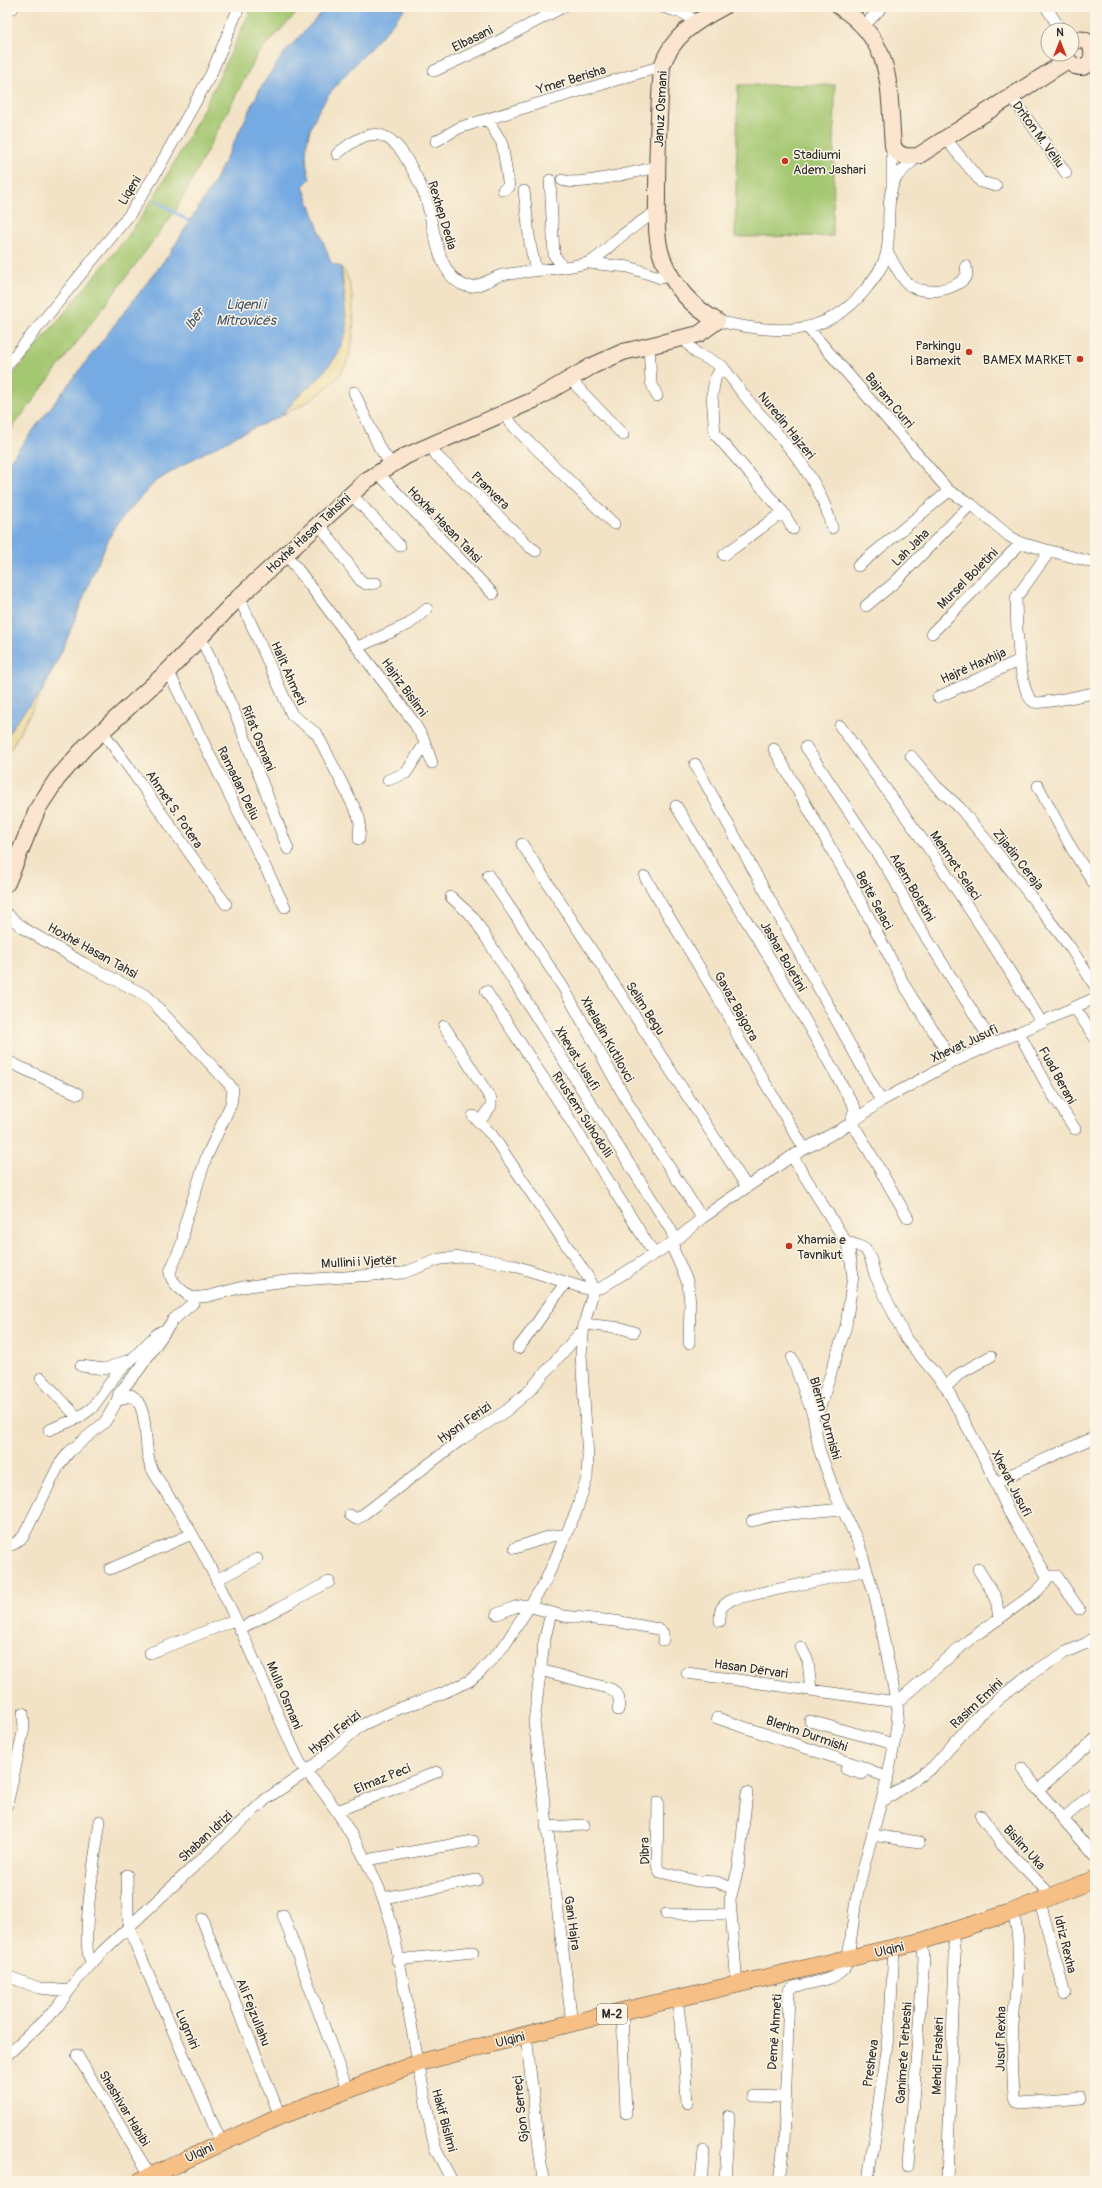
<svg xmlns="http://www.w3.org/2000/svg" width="1102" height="2188" viewBox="0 0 1102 2188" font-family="Pangolin,sans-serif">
	<rect width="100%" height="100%" fill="#fcf5e5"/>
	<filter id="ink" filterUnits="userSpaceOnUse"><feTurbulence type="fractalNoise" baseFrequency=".025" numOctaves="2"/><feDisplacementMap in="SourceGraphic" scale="8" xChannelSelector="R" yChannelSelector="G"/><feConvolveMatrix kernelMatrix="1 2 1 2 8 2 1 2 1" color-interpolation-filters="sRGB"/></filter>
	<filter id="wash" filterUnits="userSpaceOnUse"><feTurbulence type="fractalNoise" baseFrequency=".012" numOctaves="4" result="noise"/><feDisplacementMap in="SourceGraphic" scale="16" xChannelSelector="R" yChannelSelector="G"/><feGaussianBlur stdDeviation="0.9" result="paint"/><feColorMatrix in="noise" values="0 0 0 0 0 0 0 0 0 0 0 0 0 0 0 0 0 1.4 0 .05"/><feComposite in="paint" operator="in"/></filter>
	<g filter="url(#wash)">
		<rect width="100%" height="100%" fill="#f3e3c6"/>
		<path fill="#a4c771" stroke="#68794e" d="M252,7H302L257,55L175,212L7,435V382L128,236C178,165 216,86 252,7Z
			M738,85H835L833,236L735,237Z"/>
		<path fill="#eeda9e" stroke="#8c8264" d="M341,267C351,278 352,295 353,310C357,373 333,389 281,416L300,394L320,377L345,295Z
			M42,692L7,755V735L21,715Z"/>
		<path fill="#76aae2" stroke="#506a86" d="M327,7H406C393,23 379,39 364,55C331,89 294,128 310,179L303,186L331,263L341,267L347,329L338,354L320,377L300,394L281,416L240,434L191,460L155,482L138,500L114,528L94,571L65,644L42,692L21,715L7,735V464L170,253L214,183L261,87L284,53Z"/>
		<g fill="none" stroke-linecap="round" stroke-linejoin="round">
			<path stroke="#76aae2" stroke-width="3" d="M157,201L190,222"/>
		</g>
	</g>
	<g filter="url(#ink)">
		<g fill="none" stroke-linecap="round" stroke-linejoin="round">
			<g stroke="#494742" stroke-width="12">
				<path id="street" d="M12,7L13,8
					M662,7L683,13L697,22
					M1046,7L1061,30
					M864,26L882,7
					M434,71L493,44L563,7
					M1011,96L1066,173
					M488,120L502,143L509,187L503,190
					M945,138L981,182L996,186
					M436,141L459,128L471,124L662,66
					M337,154C362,133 383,123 404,155C412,168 419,181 425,196C434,221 435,272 463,285C476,291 490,278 502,275C521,271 579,268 592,261C601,256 607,248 615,241C628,230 642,221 657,211
					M550,180L554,255L562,266
					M562,180C578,187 638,171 657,167
					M892,187V144
					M524,191L530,244L536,270
					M887,251C893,261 899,275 907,283C921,297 957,291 967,275L966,266
					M588,263L629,267L661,278L671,275
					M717,321C772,333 825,340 865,290C874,279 885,265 887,250C891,230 885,196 896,178C902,170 911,163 918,156
					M808,328L949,491L971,504L1009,536L1021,543L1095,563
					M684,339L696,353L722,366L715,379L712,396L715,434L783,512L793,529
					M649,345L651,382L657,396
					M7,365L130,214L154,176L211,74L239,7
					M722,366C734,381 745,398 758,412C789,446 821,481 832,528
					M570,379L623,435
					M354,392L379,447L391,464
					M504,414L515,428L614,524
					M431,445L436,455L530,547L536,551
					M377,472L493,594
					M351,494L400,546
					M319,524L360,580L366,584L376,583
					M1049,552L1016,598C1016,615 1018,696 1034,702C1041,705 1085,694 1095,693
					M286,554L413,721L424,740L432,763
					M724,555L783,512
					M858,566L949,491
					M239,597L292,715L317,734L358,815L360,822L359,839
					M866,606L894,583L971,504
					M932,633L1021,543
					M201,638L237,718L288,849
					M358,647L409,624L427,609
					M168,671L285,907
					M938,697L1020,660
					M840,726L932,853L992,943L1042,1023
					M101,730C145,787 184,847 226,904
					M806,747L894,879L914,918L993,1044
					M774,749L853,887L906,988L953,1062
					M911,756L936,786L959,807L1002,859L1070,947L1095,986
					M695,764L881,1101
					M388,780L406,773L424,745
					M1038,786L1072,849L1095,885
					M676,806L772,962L855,1108L850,1124L858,1132L908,1218
					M522,844L747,1187
					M488,875L563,987L631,1108L702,1218
					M645,877L730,1018L739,1039L804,1148
					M451,897L473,917L671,1230L675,1241L673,1249L688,1283L690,1304L689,1343
					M7,914L23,928L83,963L147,996L229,1084L233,1090L231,1104L206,1158L184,1227L183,1241L170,1272C170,1283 184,1292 192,1298L193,1303L173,1320L138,1371L119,1393L117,1401L105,1422L69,1452L59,1465L23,1537L14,1544L7,1546
					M486,991L552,1091L654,1254
					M1075,1008L1095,1038
					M444,1026L491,1099V1106L480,1121
					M1019,1033L1049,1089L1075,1129
					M7,1061L78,1094
					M473,1116L492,1135L590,1280L594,1289
					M792,1156L846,1242L849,1249L853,1276L846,1326L819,1410L813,1415
					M192,1298L209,1296L243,1287L286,1281L403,1273L440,1259L461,1257H474L512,1265L587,1289L601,1288L675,1241L702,1218L792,1156L850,1124L881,1101L953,1062L1095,998
					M584,1324L621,1328L634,1332
					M518,1348C536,1327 548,1304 566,1283
					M81,1366L105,1369L126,1361
					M41,1378L78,1418
					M946,1387L959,1374L991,1356
					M117,1401L131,1395C151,1406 142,1451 152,1469C166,1494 183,1517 196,1541C236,1612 265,1688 299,1761C307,1775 320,1786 329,1800C357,1840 380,1881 393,1929L432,2135L436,2150L452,2181
					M49,1430L78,1418L92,1408L115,1376L157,1334L162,1331
					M996,1484L1012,1474L1095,1437
					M350,1515L356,1519L360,1517L459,1441L506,1411L529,1391L579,1334L582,1333
					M752,1521L771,1516L841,1509
					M515,1548L551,1536L566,1535
					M110,1569L192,1534
					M978,1569L996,1598L999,1619
					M1047,1576H1057L1079,1609
					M216,1580L257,1559
					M551,1613L544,1642L534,1722L572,2023
					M497,1614L515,1607L525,1605L563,1616L615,1621L658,1629L663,1633V1640
					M720,1621C719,1608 722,1605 733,1599L867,1570
					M239,1629C270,1614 299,1597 329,1582
					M801,1647L808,1661L811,1690
					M150,1653L235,1620
					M540,1670L611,1689C620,1694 620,1700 618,1710
					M687,1673L897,1702L969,1640L1035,1593L1045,1583L1047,1576L1009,1512L986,1462L946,1387L906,1339L875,1275L870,1257L865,1249L857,1245L846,1242
					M717,1718L860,1766L886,1777
					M810,1721L894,1744
					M1022,1768L1038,1790L1095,1856
					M846,1769L862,1774
					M1038,1790L1095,1739
					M883,1801L933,1767L977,1717L1023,1679L1066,1652L1087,1643L1095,1637
					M658,1802L657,1866L660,1872L697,1881L717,1882L732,1888
					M7,1805L24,1728L23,1713
					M337,1811L437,1772
					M981,1816L1002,1845L1045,1889L1048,1898
					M1063,1819L1095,1791
					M546,1827L584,1825
					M872,1835L919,1842
					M367,1860L473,1841
					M127,1875L128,1918L132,1936L221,2142
					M383,1898L477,1880
					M1040,1902L1065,1994
					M1012,1912C1025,1942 1014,1994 1013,2027C1011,2051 1013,2075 1014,2098L1016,2102L1020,2103L1081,2098
					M666,1914H730
					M283,1915L347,2089
					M202,1919L280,2116
					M397,1960L473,1952
					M92,1963C78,1950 97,1844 100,1821
					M7,1976L39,1988L69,1991
					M737,1985L730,1900L739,1865L747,1793
					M677,1999L684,2050L687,2103
					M622,2011L626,2113
					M526,2035L543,2181
					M7,2055L55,2010L77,1980L102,1952L266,1799L306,1772L362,1725L392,1711L441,1694L469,1681L480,1672L504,1646L545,1582L576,1512L587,1478L588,1457L581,1355L584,1324L594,1289
					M77,2055L150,2175
					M754,2096L784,2097
					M908,2166L924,1959L922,1941
					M701,2181L704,2150
					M725,2181L729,2116
					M779,2181L784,2144L789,1990L793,1987C808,1983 834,1981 844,1969C848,1965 854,1915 855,1906C867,1840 894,1777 898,1710L875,1597L859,1544L836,1496L819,1449L813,1415L792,1358
					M868,2181L890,2022L894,1948
					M947,2181L955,1956L952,1932"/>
			</g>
			<g stroke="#494742" stroke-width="18">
				<path id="secondary" d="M840,7C895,43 888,88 893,146C898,157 907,157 918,156L1068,60
					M1066,54C1067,60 1070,64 1075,66C1099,74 1098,29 1072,42
					M7,883L38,808L57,779L86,746L168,671L239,597L367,480L406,456L534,400L592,366L623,352L699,334L717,321C692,307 674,287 663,260C655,240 657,216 657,194C657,151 659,109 662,66C672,36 696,21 723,7"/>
			</g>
			<g stroke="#494742" stroke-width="18">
				<path id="primary" d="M140,2181L280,2116L418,2063L572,2023L922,1941L1012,1912L1095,1879"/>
			</g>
			<use href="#street" stroke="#fff" stroke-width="11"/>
			<use href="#secondary" stroke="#fbe5cf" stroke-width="16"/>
			<use href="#primary" stroke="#f5bf86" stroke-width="17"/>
		</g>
	</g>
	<g fill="#c8321e" stroke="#fcf5e5" stroke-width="1.5">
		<circle cx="785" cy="161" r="4"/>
		<circle cx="969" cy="352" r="4"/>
		<circle cx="1080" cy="359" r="4"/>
		<circle cx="789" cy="1246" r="4"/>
	</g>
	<g text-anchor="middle" stroke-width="3" stroke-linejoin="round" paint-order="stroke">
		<rect fill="#fcf5e5" stroke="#6a6863" stroke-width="1" x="597" y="2004" width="30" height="20" rx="3"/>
		<g font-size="12" font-weight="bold" fill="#2b2b2b">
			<text x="612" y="2018">M-2</text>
		</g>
		<g font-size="13" fill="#2b2b2b" stroke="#fcf5e5">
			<text transform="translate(472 38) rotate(-26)" y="5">Elbasani</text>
			<text transform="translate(571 79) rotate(-17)" y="5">Ymer Berisha</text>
			<text transform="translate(660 109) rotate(-87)" y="5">Januz Osmani</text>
			<text transform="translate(1039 134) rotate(54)" y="5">Driton M. Veliu</text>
			<text transform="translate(129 190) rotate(-58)" y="5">Liqeni</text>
			<text transform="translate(443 215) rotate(73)" y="5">Rexhep Dedia</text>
			<text transform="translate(890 400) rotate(50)" y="5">Bajram Curri</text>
			<text transform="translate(787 425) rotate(51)" y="5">Nuredin Hajzeri</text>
			<text transform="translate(491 490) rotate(44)" y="5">Pranvera</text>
			<text transform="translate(445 524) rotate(46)" y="5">Hoxhë Hasan Tahsi</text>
			<text transform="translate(308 533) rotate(-43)" y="5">Hoxhë Hasan Tahsini</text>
			<text transform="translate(910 547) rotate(-45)" y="5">Lah Jaha</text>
			<text transform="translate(967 578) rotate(-45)" y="5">Mursel Boletini</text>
			<text transform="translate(973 665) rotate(-24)" y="5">Hajrë Haxhija</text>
			<text transform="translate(289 673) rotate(66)" y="5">Halit Ahmeti</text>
			<text transform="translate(405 687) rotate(54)" y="5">Hajriz Bislimi</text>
			<text transform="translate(259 738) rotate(68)" y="5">Rifat Osmani</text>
			<text transform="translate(239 783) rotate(64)" y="5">Ramadan Deliu</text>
			<text transform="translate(175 809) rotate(56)" y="5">Ahmet S. Potera</text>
			<text transform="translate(1019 859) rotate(52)" y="5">Zijadin Ceraja</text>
			<text transform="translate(956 865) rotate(56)" y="5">Mehmet Selaci</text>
			<text transform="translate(913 887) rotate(60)" y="5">Adem Boletini</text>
			<text transform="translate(875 900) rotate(62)" y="5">Bejtë Selaci</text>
			<text transform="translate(93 950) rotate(29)" y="5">Hoxhë Hasan Tahsi</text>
			<text transform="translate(784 956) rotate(60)" y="5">Jashar Boletini</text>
			<text transform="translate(737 1006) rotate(61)" y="5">Gavaz Bajgora</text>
			<text transform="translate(646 1008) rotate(57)" y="5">Selim Begu</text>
			<text transform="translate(608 1039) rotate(61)" y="5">Xheladin Kutllovci</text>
			<text transform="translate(964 1043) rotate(-25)" y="5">Xhevat Jusufi</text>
			<text transform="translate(578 1058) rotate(58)" y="5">Xhevat Jusufi</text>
			<text transform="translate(1058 1075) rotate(61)" y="5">Fuad Berani</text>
			<text transform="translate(583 1114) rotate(57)" y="5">Rrustem Suhodolli</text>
			<text transform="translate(359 1261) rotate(-3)" y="5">Mullini i Vjetër</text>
			<text transform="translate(826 1418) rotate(74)" y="5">Blerim Durmishi</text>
			<text transform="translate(464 1422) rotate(-35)" y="5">Hysni Ferizi</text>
			<text transform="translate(1012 1483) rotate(63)" y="5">Xhevat Jusufi</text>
			<text transform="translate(751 1668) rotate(8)" y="5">Hasan Dërvari</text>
			<text transform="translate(285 1695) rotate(67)" y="5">Mulla Osmani</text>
			<text transform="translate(976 1703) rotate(-43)" y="5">Rasim Emini</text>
			<text transform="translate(334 1732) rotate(-38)" y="5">Hysni Ferizi</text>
			<text transform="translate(807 1733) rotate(19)" y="5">Blerim Durmishi</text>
			<text transform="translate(382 1778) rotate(-22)" y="5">Elmaz Peci</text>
			<text transform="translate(205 1836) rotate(-43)" y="5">Shaban Idrizi</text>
			<text transform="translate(1025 1847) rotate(48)" y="5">Bislim Uka</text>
			<text transform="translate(644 1851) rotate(-92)" y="5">Dibra</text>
			<text transform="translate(573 1923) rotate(82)" y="5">Gani Hajra</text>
			<text transform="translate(1066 1944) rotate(76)" y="5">Idriz Rexha</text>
			<text transform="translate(889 1949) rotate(-13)" y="5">Ulqini</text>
			<text transform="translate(254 2012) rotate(68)" y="5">Ali Fejzullahu</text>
			<text transform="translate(188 2029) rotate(67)" y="5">Lugmiri</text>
			<text transform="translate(774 2032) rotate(-86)" y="5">Demë Ahmeti</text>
			<text transform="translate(510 2039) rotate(-14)" y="5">Ulqini</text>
			<text transform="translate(1000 2039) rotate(-89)" y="5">Jusuf Rexha</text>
			<text transform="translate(903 2053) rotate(-86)" y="5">Ganimete Tërbeshi</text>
			<text transform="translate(937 2056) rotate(-88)" y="5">Mehdi Frashëri</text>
			<text transform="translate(870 2063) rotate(-82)" y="5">Presheva</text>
			<text transform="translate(125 2108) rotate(59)" y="5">Shashivar Habibi</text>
			<text transform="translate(520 2109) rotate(-96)" y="5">Gjon Serreçi</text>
			<text transform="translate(445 2120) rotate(75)" y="5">Hakif Bislimi</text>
			<text transform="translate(199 2152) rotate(-25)" y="5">Ulqini</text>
		</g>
		<g font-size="13" fill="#2b2b2b" stroke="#fcf5e5" text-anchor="start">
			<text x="793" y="159">Stadiumi<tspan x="793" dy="15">Adem Jashari</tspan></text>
			<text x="961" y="350" text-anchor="end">Parkingu<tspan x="961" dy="15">i Bamexit</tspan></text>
			<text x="1072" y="364" text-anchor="end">BAMEX MARKET</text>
			<text x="797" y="1244">Xhamia e<tspan x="797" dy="15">Tavnikut</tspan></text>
		</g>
		<g font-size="14" font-style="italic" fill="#45576b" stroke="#fcf5e5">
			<text x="246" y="309">Liqeni i<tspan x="246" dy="16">Mitrovicës</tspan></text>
			<text transform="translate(194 319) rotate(-54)" y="5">Ibër</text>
		</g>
	</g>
	<rect width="1102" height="2188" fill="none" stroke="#fcf5e5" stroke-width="24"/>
	<g transform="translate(1060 42)"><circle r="19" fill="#fcf5e5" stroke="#a8a49b"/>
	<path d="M0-3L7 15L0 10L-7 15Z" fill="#c8321e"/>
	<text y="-6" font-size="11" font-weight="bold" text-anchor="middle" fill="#2b2b2b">N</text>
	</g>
</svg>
